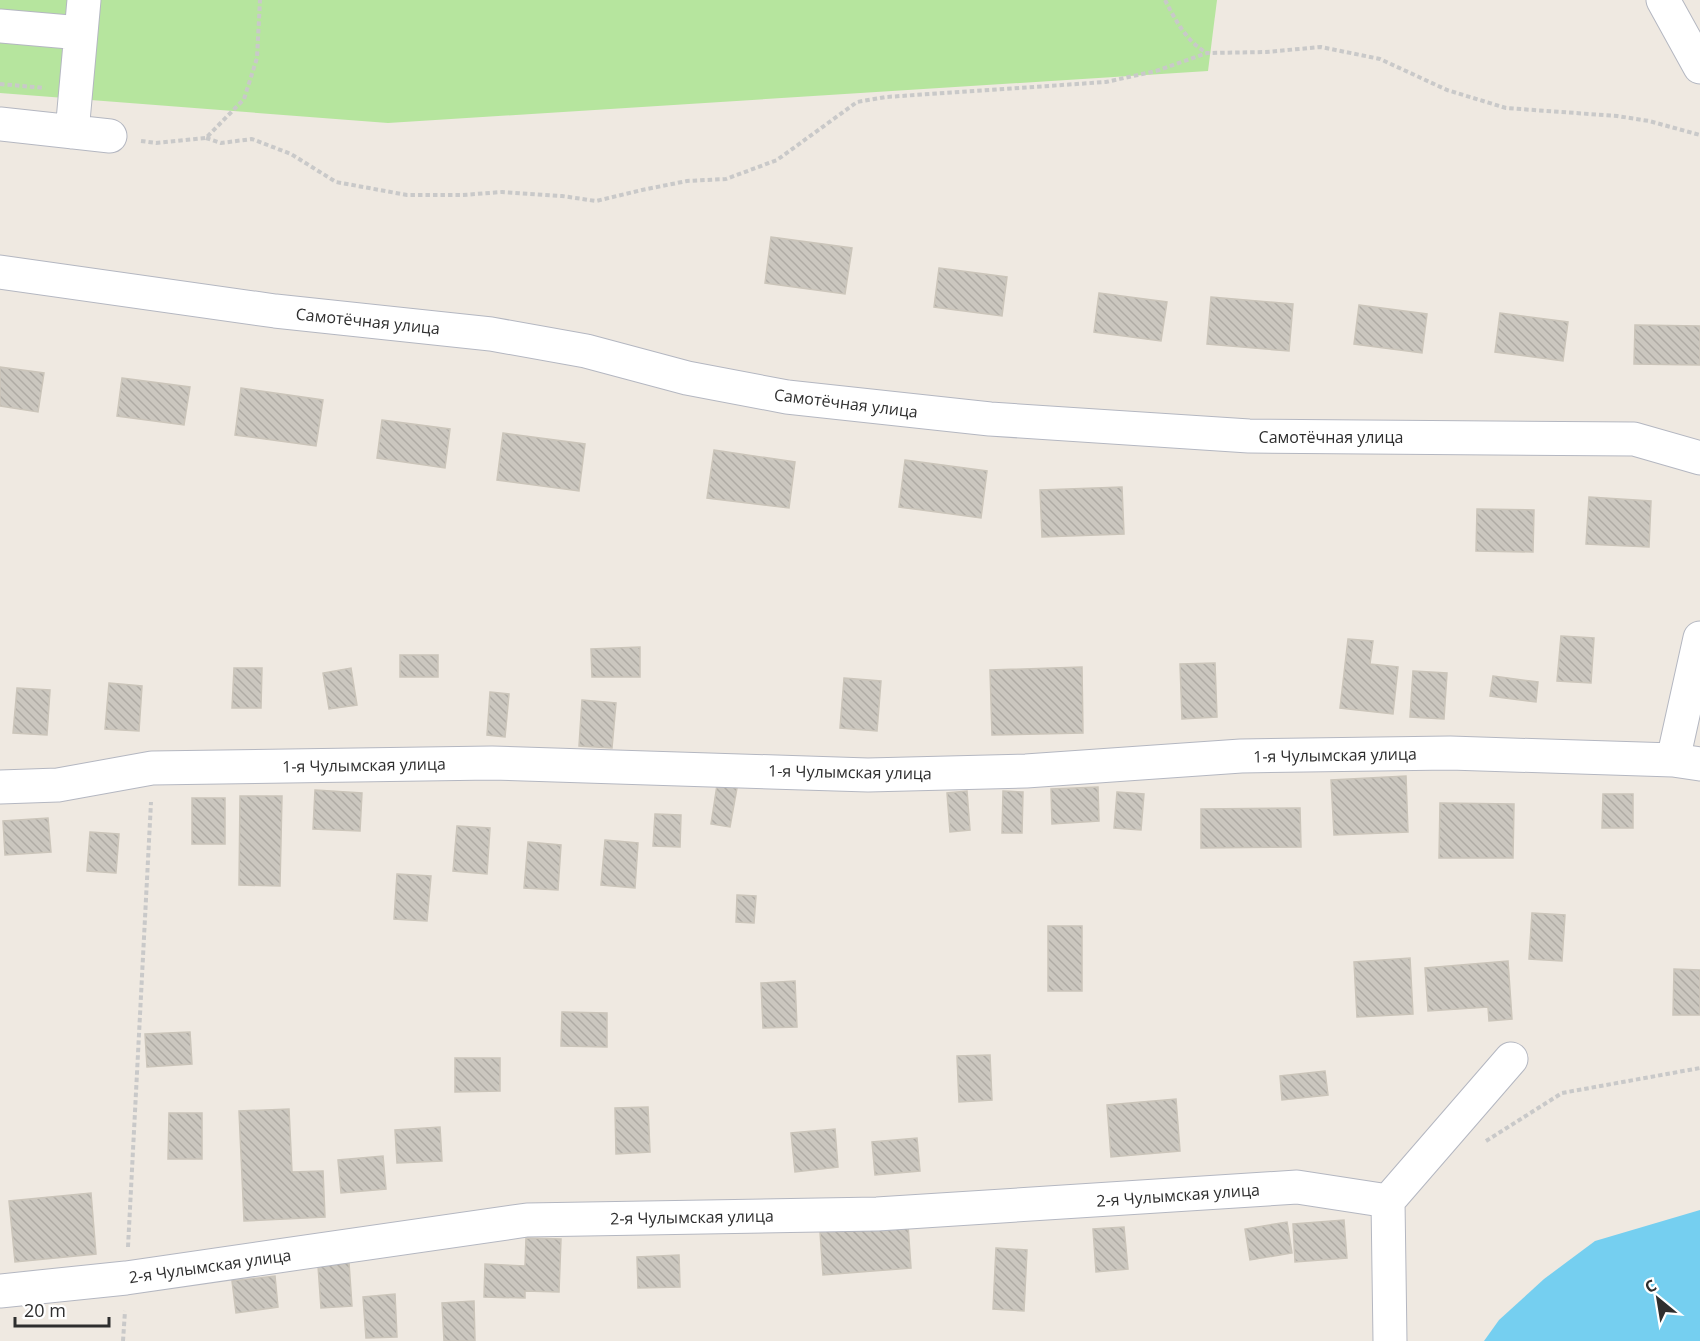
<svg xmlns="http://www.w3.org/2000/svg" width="1700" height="1341" viewBox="0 0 1700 1341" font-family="'Open Sans',sans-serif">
	<defs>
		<pattern id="building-back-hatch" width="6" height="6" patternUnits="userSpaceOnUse" patternTransform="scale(1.5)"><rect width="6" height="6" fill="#cbc7bf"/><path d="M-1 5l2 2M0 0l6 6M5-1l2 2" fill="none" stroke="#afaba4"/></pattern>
	</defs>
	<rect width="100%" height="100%" fill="#efe9e1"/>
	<path fill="#b6e59e" d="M0,0H1217L1208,71L388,123L0,93Z"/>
	<path fill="#75cff0" d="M1700,1210V1341H1484L1499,1320L1544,1279L1595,1241Z"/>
	<path fill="url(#building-back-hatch)" stroke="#cbc5ba" stroke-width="1.5" d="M771,237L852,248L845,294L765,283Z
		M939,268L1007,277L1002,316L934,307Z
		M1099,293L1167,302L1161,341L1094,332Z
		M1211,297L1293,304L1289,351L1207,344Z
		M1359,305L1427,314L1422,353L1354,344Z
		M1500,313L1568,322L1563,361L1495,352Z
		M1635,325L1700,326V365L1634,364Z
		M0,367L44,373L38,412L0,406Z
		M122,378L190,387L184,425L117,416Z
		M241,388L323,400L316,446L235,435Z
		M382,420L450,429L445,468L377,458Z
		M503,433L585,444L579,491L497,480Z
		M714,450L795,462L789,508L707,498Z
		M905,460L987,471L981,518L899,507Z
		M1122,487L1124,534L1042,537L1040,490Z
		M1589,497L1651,501L1649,547L1586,544Z
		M1477,509L1534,510L1533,552L1476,551Z
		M1561,636L1594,638L1591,683L1557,681Z
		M1348,639L1373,641L1370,664L1398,667L1393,714L1340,708Z
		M640,647V677H592L591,649Z
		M400,655H438V677H400Z
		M1215,663L1217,717L1182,719L1180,664Z
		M1082,667L1083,733L992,735L990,670Z
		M234,668H262L261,708H232Z
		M351,668L357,705L329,709L323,673Z
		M1413,671L1447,673L1444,719L1410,717Z
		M1493,676L1538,682L1536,702L1490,696Z
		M844,678L881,681L877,731L840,728Z
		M109,683L142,686L139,731L105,729Z
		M17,688L50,690L47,735L13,733Z
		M490,692L509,694L505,737L487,735Z
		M582,700L616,703L612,748L579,746Z
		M1406,776L1408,832L1334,835L1331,780Z
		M717,785L737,788L730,827L711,824Z
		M1098,787L1099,821L1052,824L1051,789Z
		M315,790L362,793L360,831L313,829Z
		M967,791L970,830L950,832L947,793Z
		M1003,791L1023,792L1022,833H1002Z
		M1117,792L1144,794L1141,830L1114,828Z
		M1603,794H1633V828H1602Z
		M240,796H282L280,886L239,885Z
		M192,798H225V844H192Z
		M1440,803L1514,804L1513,858H1439Z
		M1300,808L1301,847L1201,848V809Z
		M655,814L681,815L680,847L653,846Z
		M48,818L51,852L5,855L3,821Z
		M457,826L490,828L487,874L453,871Z
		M90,832L119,834L116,873L87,871Z
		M605,840L638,843L635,888L601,885Z
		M528,842L561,845L558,890L524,888Z
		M397,874L431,876L427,921L394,919Z
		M737,895L756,896L754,923L736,922Z
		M1532,913L1565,915L1562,961L1529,959Z
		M1048,926H1082V991H1048Z
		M1410,958L1413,1014L1357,1017L1354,962Z
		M1508,961L1512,1019L1489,1021L1488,1007L1428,1011L1425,968Z
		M1674,969L1700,970V1015H1673Z
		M795,981L797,1027L763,1028L761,983Z
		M562,1012L607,1013V1047L561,1046Z
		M190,1032L192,1064L147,1067L145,1034Z
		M990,1055L992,1100L959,1102L957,1056Z
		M455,1058H500V1091L455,1092Z
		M1325,1071L1328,1095L1282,1100L1280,1076Z
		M1176,1099L1180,1151L1111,1157L1107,1105Z
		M648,1107L650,1152L616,1154L615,1108Z
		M289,1109L292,1172L323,1171L325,1217L244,1221L239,1111Z
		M169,1113H202V1159H168Z
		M440,1127L442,1161L397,1163L395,1130Z
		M835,1129L838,1167L795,1172L791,1133Z
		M917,1138L920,1171L875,1175L872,1142Z
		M383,1156L386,1189L341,1193L338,1160Z
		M91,1193L96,1254L15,1262L9,1201Z
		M1344,1220L1347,1258L1295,1262L1293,1224Z
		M1287,1222L1292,1253L1250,1260L1245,1229Z
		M908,1225L911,1268L823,1275L820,1232Z
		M1124,1227L1128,1269L1096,1272L1093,1229Z
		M526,1238L561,1239L559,1292L525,1291V1298L484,1297L485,1264L525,1266Z
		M996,1248L1027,1250L1024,1311L993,1309Z
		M679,1255L680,1287L638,1288L637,1257Z
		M349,1263L352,1306L321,1308L318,1266Z
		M275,1276L278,1307L236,1313L232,1281Z
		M395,1294L397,1337L366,1338L363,1297Z
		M474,1301L475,1341H444L442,1303Z"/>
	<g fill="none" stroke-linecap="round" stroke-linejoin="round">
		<g stroke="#b4b7c1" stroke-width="35">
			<path id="minor" d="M1663,0L1700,67
				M0,26L81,33
				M0,124L110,136
				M72,132L84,0
				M0,272L275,311L491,334L586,351L687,378L787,397L990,419L1249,436L1634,439L1700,458
				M1673,760L1700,638
				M0,787L58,785L152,768L492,763L868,775L1026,771L1241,756L1450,753L1673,760L1700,764
				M1388,1201L1511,1059
				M1388,1201L1390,1341
				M0,1291L126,1278L527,1220L877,1214L1297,1187L1388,1201"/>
		</g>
		<path stroke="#c9c9c9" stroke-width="4" stroke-dasharray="4.5 3" stroke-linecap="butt" d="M1165,0C1176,21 1186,41 1207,53
			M0,84L45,88
			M206,138L221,143L252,139L291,154L336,182L407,195H463L502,192L562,196L596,201L642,190L687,181L726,179L777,160L857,102L886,97L1106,82L1156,71L1207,53L1266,52L1321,47L1380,59L1447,90L1506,108L1617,116L1649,121L1700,135
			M141,141L156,143L206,138L244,99L257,58L260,0
			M1486,1141L1562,1093L1700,1068
			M128,1247L151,802
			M123,1341L125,1311"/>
		<use href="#minor" stroke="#fff" stroke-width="33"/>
	</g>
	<g text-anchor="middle" stroke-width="4.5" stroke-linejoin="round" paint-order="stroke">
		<g font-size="16" fill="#2e2e2e" stroke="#fff">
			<text transform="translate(368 321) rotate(6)" y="6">Самотёчная улица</text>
			<text transform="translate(846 403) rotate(7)" y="6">Самотёчная улица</text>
			<text x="1331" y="443">Самотёчная улица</text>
			<text transform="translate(1335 755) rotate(-1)" y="6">1-я Чулымская улица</text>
			<text transform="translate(364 765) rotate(-1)" y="6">1-я Чулымская улица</text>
			<text transform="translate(850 772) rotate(1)" y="6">1-я Чулымская улица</text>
			<text transform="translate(1178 1195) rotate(-4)" y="6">2-я Чулымская улица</text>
			<text transform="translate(692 1217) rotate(-1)" y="6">2-я Чулымская улица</text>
			<text transform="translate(210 1266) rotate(-8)" y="6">2-я Чулымская улица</text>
		</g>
	</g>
	<g transform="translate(1658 1299) rotate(330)" stroke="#ffffff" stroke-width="4.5" paint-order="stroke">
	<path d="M0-4.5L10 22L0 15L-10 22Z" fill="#2e2e2e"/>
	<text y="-9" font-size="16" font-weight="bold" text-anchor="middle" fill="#2e2e2e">С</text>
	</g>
	<path d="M15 1317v9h94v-9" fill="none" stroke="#2e2e2e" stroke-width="3"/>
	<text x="24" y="1317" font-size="18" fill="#2e2e2e" stroke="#ffffff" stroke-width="4.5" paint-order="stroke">20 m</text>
</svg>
